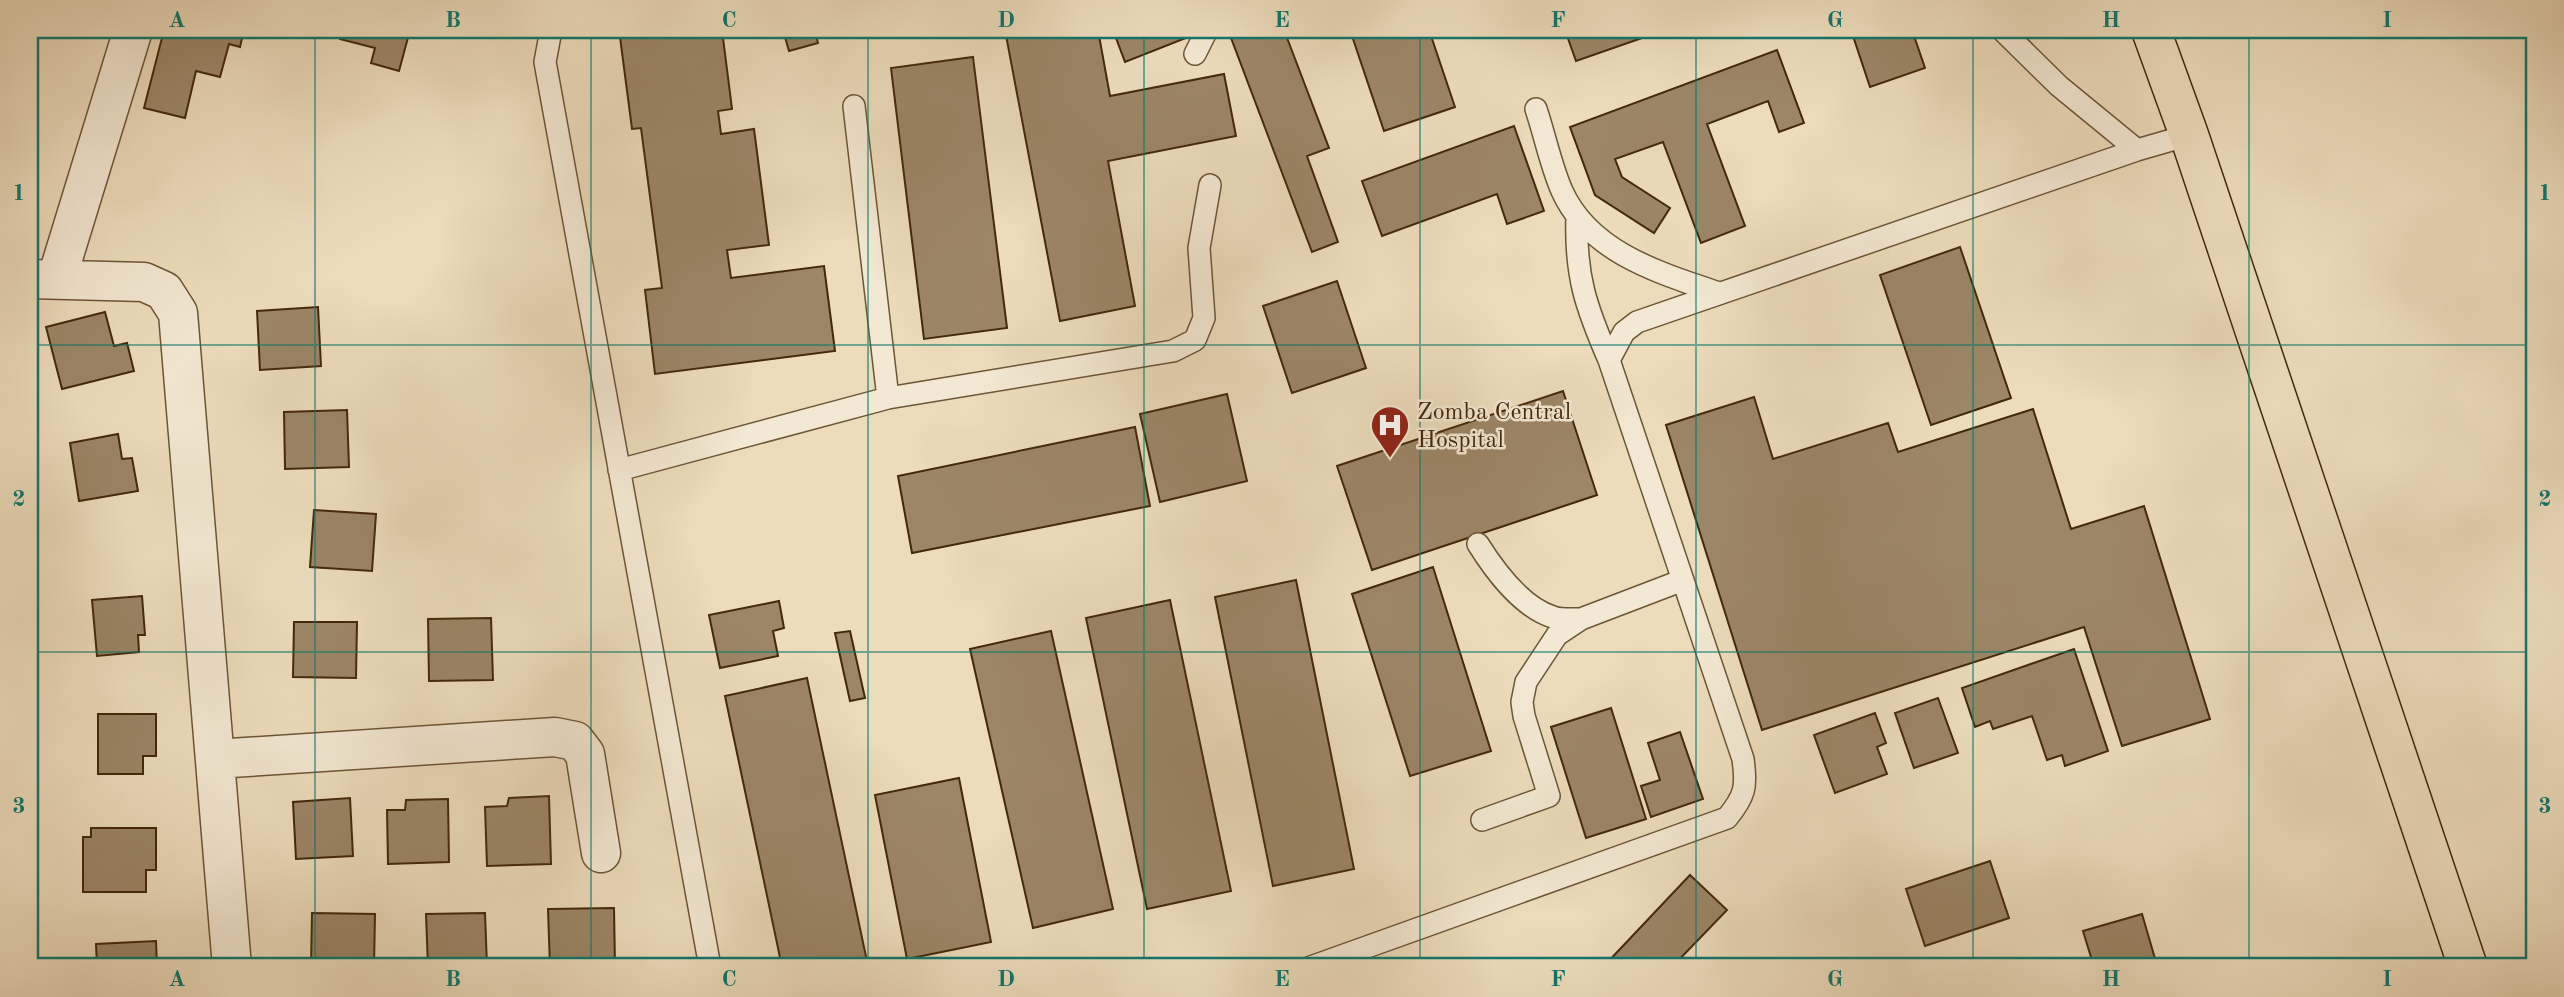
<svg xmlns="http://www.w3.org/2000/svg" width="2564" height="997" viewBox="0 0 2564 997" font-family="'Old Standard TT',serif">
	<rect width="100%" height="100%" fill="#ecdcbc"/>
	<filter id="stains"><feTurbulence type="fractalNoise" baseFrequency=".00286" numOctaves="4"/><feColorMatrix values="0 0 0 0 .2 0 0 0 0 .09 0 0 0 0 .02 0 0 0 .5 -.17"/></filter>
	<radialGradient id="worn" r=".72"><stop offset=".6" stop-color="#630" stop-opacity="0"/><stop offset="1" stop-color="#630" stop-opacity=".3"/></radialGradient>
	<path fill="#9b8667" stroke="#43280b" stroke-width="2" d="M164,30H244L240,47L229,44L220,77L196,71L185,118L144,108Z
		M342,30H410L399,71L371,63L375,48L340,39Z
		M678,30H722L732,109L718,111L721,134L754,129L769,245L727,250L731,278L824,266L835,351L655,374L645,290L662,288L641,128L632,129L620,37Z
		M783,30H815L818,43L789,51Z
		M1005,30H1098L1110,96L1224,74L1236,136L1108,161L1135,306L1060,321Z
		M1113,30H1194L1196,34L1125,62Z
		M1228,30H1284L1329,148L1307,156L1338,242L1312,252Z
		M1350,30H1429L1455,107L1384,131Z
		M1565,30H1665L1576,61Z
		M1851,30H1912L1925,68L1870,87Z
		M1777,50L1804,123L1779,132L1768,101L1707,124L1745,226L1701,243L1663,142L1615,159L1622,177L1670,208L1654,233L1595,195L1570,127Z
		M973,57L1007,328L924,339L891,68Z
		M1514,126L1544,211L1507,224L1497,194L1382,236L1362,181Z
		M1960,247L2011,398L1931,425L1880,275Z
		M1337,281L1366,368L1292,393L1263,306Z
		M318,307L321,366L260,370L257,311Z
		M105,312L114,346L127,343L134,371L62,389L46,327Z
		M1563,391L1597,495L1372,570L1337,466Z
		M1227,394L1247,481L1160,502L1140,414Z
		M1754,397L1773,459L1888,423L1898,452L2033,409L2071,529L2144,506L2210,719L2122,746L2084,627L1762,730L1666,425Z
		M347,410L349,467L285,469L284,412Z
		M1135,427L1150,506L912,553L898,476Z
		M118,434L122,459L132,458L138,491L79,501L70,443Z
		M314,510L376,514L372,571L310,567Z
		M1433,567L1491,751L1410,776L1352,594Z
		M1296,580L1354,869L1273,886L1215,597Z
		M142,596L145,635H138L139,652L97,656L92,600Z
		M1170,600L1231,891L1147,909L1086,618Z
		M779,601L784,628L773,631L778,656L720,668L709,615Z
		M491,618L493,680L429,681L428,619Z
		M294,622H357L356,678L293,677Z
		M850,631L865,698L850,701L835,633Z
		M1051,631L1113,909L1033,928L970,649Z
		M2074,649L2108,751L2065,766L2062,755L2047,760L2032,716L1993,729L1990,721L1975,727L1962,688Z
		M807,678L868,966L864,967H782L725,696Z
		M1938,698L1958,753L1914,768L1895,713Z
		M1611,708L1646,819L1586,838L1551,727Z
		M1875,713L1886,743L1877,747L1887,774L1835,793L1814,735Z
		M98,714H156V756H143V774H98Z
		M1680,732L1703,799L1651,817L1641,786L1660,780L1648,743Z
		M959,778L991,942L907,959L875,795Z
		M549,796L551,864L487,866L485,807L507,806L509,798Z
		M350,798L353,856L296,859L293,802Z
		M448,799L449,862L388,864L387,810H405L406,800Z
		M91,828H156V870H146V892H83V837H91Z
		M1990,861L2009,918L1925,946L1906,889Z
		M1690,875L1727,910L1672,967H1603Z
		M614,908L615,967H550L548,909Z
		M312,913L375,914L374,967H311Z
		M485,913L487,967H428L426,914Z
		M2142,914L2156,962L2138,967H2094L2083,931Z
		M156,941L157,967H97L96,944Z"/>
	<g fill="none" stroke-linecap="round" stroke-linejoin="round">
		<g stroke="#6d5537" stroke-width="24">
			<path id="lane" d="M551,30L545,62L710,967
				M2002,30L2059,86L2137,150
				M1195,54L1207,30
				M854,106L888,398
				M1536,109C1545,136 1551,166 1562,191C1590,253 1660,273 1719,293
				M1577,217C1575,276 1586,307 1609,360
				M619,470L888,398L1173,351L1195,340L1204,318L1199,248L1210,185
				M1478,544C1495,571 1521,607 1553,617C1561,620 1572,619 1581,619
				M1482,820L1549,796L1524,716L1522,702L1526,682L1557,635L1581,619L1683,580
				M1311,967L1727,818C1745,796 1747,787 1743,759L1609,360L1624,332L1637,322L2137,150L2189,135"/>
		</g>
		<g stroke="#6d5537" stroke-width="41">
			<path id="street" d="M57,278L133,30
				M30,279L144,282L164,291L178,313L232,967
				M215,759L555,737L575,741L585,754L601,853"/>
		</g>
		<g stroke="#43280b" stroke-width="41">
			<path id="highway" d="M2151,30L2189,135L2468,967"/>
		</g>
		<use href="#lane" stroke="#f3e8d3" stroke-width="21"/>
		<use href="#street" stroke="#f3e8d3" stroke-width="38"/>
		<use href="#highway" stroke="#ecdcbc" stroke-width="38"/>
	</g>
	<path fill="none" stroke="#0f766e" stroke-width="2" stroke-opacity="0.55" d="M315,30V967M591,30V967M868,30V967M1144,30V967M1420,30V967M1696,30V967M1973,30V967M2249,30V967M30,345H2534M30,652H2534"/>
	<defs>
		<g id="hospital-pin" transform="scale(2.0125)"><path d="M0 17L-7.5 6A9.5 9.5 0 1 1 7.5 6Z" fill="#8f2418" stroke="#f3e8d3"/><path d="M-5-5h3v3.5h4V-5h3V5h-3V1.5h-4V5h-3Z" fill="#fff"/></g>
	</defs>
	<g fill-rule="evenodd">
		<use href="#hospital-pin" x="1390" y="425"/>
	</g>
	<g text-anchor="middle" stroke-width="5" stroke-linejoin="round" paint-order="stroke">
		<g font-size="24" fill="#43280b" stroke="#f3e8d3" text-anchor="start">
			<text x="1417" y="419">Zomba Central<tspan x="1417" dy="28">Hospital</tspan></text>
		</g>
	</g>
	<rect width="2564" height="997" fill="none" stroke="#ecdcbc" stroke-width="77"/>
	<rect x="38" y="38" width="2488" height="920" fill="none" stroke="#0f766e" stroke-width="2.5"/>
	<g font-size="23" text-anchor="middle" font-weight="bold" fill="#0f766e">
		<text x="177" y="27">A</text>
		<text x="453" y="27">B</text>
		<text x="729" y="27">C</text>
		<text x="1006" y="27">D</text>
		<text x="1282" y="27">E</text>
		<text x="1558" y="27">F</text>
		<text x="1835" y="27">G</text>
		<text x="2111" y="27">H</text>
		<text x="2387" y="27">I</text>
		<text x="19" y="200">1</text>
		<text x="2545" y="200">1</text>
		<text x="19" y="506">2</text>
		<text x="2545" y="506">2</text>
		<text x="19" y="813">3</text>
		<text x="2545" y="813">3</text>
		<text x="177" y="986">A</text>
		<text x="453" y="986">B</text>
		<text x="729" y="986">C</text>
		<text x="1006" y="986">D</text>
		<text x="1282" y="986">E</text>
		<text x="1558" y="986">F</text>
		<text x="1835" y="986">G</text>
		<text x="2111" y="986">H</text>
		<text x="2387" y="986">I</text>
	</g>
	<rect width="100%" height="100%" filter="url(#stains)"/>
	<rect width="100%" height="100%" fill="url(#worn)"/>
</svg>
